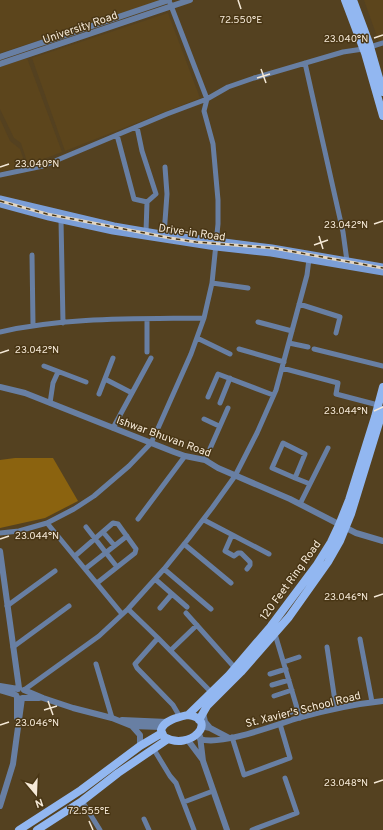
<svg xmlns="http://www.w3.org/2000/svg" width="383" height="830" viewBox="0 0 383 830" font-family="Overpass,sans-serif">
	<rect width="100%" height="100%" fill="#544120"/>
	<path fill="#5c451c" d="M0,0H162L0,53Z
		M364,0H383V40L379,42Z
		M168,13L200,98L65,151L32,58Z
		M27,58L62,152L28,165L21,143L14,138L0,109V67Z
		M0,119L10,141L20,149L26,166L0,172Z"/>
	<path fill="#8b630f" d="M15,458H53L78,501L45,518L0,528V460Z"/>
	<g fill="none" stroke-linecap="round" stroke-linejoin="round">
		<path stroke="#687fa3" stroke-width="5" d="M370,47L383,43
			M305,63L343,232L347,261
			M137,127L142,151L156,194L147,202
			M117,135L134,199L147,202L146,232
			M0,175L43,166L167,114L207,99L228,87L254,78L343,52L363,49
			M61,220L63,323
			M164,235L167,194L165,167
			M32,255L33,325
			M212,283L248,288
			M299,304L340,317L336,333
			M258,322L292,331
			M0,332C66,317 136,319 204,318
			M197,338L230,354
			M289,343L308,347
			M239,349L284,362
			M314,349L383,366
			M147,352V319
			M44,366L86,382
			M282,368L338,383L336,394L378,405
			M105,379L132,393
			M99,394L113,358
			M208,397L218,374L273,395
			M50,403L53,383L58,372
			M220,403L230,378
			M204,419L219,426
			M113,428L151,358
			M205,460L228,408
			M295,478L272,468L283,443L305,454L295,478L310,484L300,504
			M310,484L328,448
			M138,519L185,456
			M204,520L269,554
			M47,523L122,614
			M86,527L117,567
			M103,532L114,545
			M0,533L19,531L47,523L74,509L94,496L129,466L151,443L159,426L191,354L204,318L212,283L218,224V200L213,144L204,111L207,99L170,3
			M232,535L225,551L234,556L238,553H241L250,562V565L247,569
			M184,544L231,583
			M75,556L113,523L118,524L136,549L135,553L97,583
			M85,569L127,536
			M164,569L211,609
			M155,579L187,607
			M7,606L55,571
			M160,608L172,594
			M128,609L158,638
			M186,613L235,668
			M275,634L300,718
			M360,639L372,702
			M13,647L69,606
			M327,647L336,708
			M171,650L197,625
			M284,662L299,657
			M96,664L112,718
			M270,674L286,669
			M272,685L289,680
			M24,690L99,636L128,609L164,569L189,538L212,508L235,476L257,433L276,390L307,275L309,259
			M274,696L292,690
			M288,713L298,710
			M180,717L173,705L137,668L135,664L158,638L211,692
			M232,737L244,775L290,758L280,724
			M153,748L170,776L176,783L194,830
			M82,801L100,830
			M184,802L213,791
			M144,819L149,830
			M252,830L297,813L285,778"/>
		<path stroke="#687fa3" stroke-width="6" d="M0,57L169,0
			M0,64L190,0
			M0,387L25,393L174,452L185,456L205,460L218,468L290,499L356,533L383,541
			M0,551L19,688
			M0,686L18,689
			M0,690L16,695
			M24,690L43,698L73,708L112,718L132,726L161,727
			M203,713L205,722L210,728
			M17,718V697
			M122,720L167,722
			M132,726L140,735V746
			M201,726L210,728L229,738
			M200,736L203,761L227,830
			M187,739L202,759
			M200,739C222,746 275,725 298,718C326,710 355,704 383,701
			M0,806L13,764L22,698H39"/>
		<path stroke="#7b9ed7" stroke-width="7" d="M0,199L114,226L161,234L272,248L383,267
			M0,204L49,217L113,231L216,247L271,253L383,272"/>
		<path stroke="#92b7f1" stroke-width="8" d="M345,0L362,45
			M353,0L369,43
			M371,50L365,53L362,45L369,43L383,92
			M365,53L383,116
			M188,715L229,675L271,626L316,566L331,542L339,525L349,500L375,417L383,387
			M188,715C219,719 191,752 164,737L161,730C164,720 179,717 188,715Z
			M199,720L207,706L241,672L289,617L328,562L340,541L351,514L383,410
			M19,830L81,790L140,746L162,733
			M37,830L82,801L118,773L168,739"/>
		<g stroke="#e3d6c2" stroke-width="3">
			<path id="rail" d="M0,201L47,214L170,238L196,242L273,248L383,268"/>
		</g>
		<use href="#rail" stroke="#493615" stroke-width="1.5" stroke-dasharray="4.5" stroke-linecap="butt"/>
	</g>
	<path fill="none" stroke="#f5e9d7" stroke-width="1.5" d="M238,0L241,9M374,38L383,35M261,69L266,83M257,78L270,74M0,167L9,164M374,224L383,221M319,236L323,249M314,245L328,240M0,353L9,350M374,411L383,407M0,539L9,536M374,597L383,594M48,701L53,715M44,710L57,706M0,725L9,722M374,783L383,780M89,821L93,830"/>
	<g text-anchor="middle" stroke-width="3" stroke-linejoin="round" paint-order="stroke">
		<g font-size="11" fill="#f5e9d7" stroke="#493615">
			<text transform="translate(80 27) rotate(-19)" y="4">University Road</text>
			<text transform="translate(192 232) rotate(8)" y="4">Drive-in Road</text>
			<text transform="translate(164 436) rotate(20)" y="4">Ishwar Bhuvan Road</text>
			<text transform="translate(290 580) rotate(-54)" y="4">120 Feet Ring Road</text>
			<text transform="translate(303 709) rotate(-14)" y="4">St. Xavier's School Road</text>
		</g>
	</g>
	<g font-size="10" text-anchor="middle" fill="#f5e9d7" stroke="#493615" stroke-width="3" stroke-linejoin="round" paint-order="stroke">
		<text x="241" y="23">72.550°E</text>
		<text x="346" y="42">23.040°N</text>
		<text x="37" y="167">23.040°N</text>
		<text x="346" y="228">23.042°N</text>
		<text x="37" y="353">23.042°N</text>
		<text x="346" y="414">23.044°N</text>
		<text x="37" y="539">23.044°N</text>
		<text x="346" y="600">23.046°N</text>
		<text x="37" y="726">23.046°N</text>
		<text x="346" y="786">23.048°N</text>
		<text x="89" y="814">72.555°E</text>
	</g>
	<g transform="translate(36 794) rotate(161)" stroke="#493615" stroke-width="3" paint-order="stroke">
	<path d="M0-3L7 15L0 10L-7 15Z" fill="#f5e9d7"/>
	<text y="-6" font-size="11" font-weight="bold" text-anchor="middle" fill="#f5e9d7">N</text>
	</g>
</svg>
